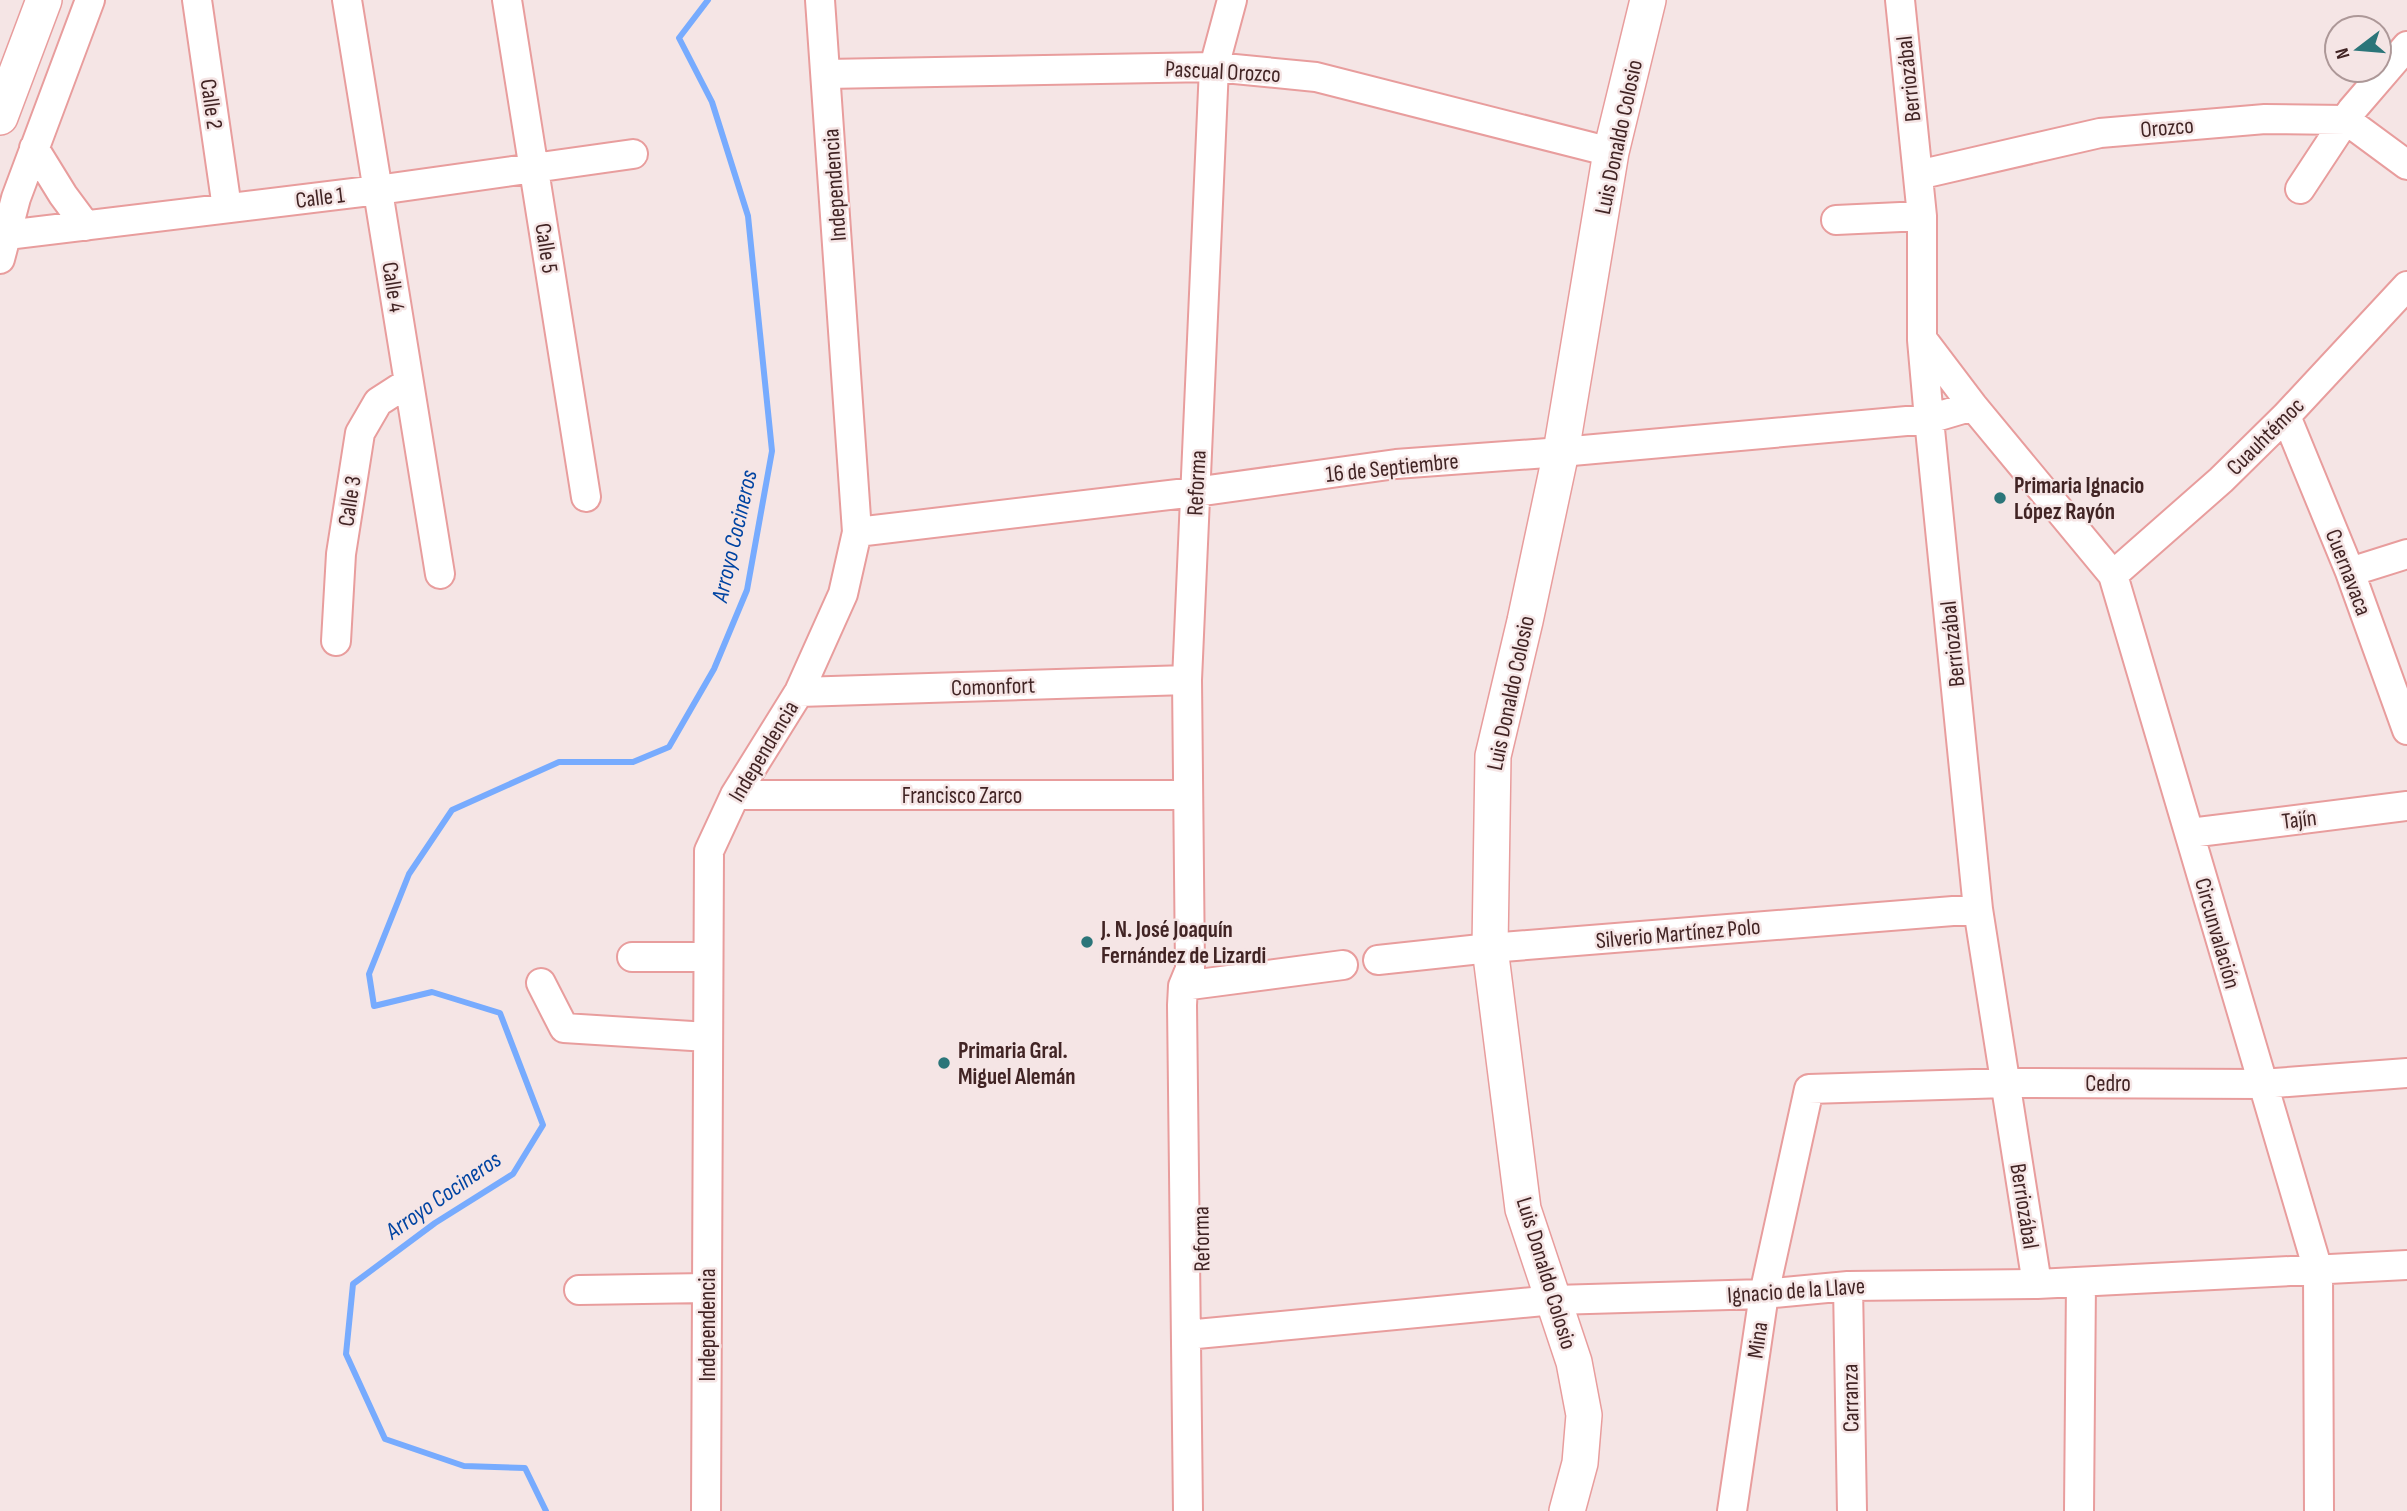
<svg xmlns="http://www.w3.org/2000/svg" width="2407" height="1511" viewBox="0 0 2407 1511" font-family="'Sofia Sans Condensed',sans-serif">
	<rect width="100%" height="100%" fill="#f5e5e5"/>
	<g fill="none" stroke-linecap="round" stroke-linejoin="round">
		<path stroke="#77abfe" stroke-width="6" d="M546,1511L525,1468L464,1466L385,1439L346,1354L353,1284L435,1223L513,1174L543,1125L500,1013L432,992L374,1006L369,974L409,874L452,810L559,762H633L669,747L714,669L747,590L772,451L748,216L712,102L679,38L708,0"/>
		<g stroke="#e89d9d" stroke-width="32">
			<path id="minor" d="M197,0L227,208
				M347,0L440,574
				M507,0L586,497
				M1900,0L1922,216V340L1929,419L1978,909L2037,1284
				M826,74L1214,67L1316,77L1611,152
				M34,148L63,195L86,226
				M1918,175L2100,133L2265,119L2346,120L2407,165
				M2300,189L2352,110L2407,46
				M1836,220L1922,216
				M7,235L378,190L633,154
				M0,259L16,198L90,0
				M1923,340L1973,406L2113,575L2318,1270L2319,1511
				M2286,416L2350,572L2407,730
				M857,532L1195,492L1396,464L1561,452L1929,419L1973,406
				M2350,572L2407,554
				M2113,575L2221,480L2286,416L2407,286
				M336,641L341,554L360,433L378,402L409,382
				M799,692L1187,680
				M735,795H1188
				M2190,833L2407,806
				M632,957H708
				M1378,960L1490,948L1978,909
				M541,983L564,1028L708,1037
				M1183,986L1343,965
				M1848,1286L1852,1511
				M579,1290L707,1288
				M1186,1335L1554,1300L1764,1294L1848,1286L2037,1284L2407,1265
				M706,1511L709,851L735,795L799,692L843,594L857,532L820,0
				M1188,1511L1182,1005L1183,986L1190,969L1187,680L1214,67L1232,0
				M1732,1511L1764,1294L1809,1089L2007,1083L2261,1084L2407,1073
				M2079,1511L2081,1282"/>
		</g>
		<g stroke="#e89d9d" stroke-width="38">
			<path id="major" d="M0,117L44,0
				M1567,1511L1580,1463L1584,1415L1574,1362L1523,1209L1490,948L1493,756L1525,621L1561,452L1611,152L1648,0"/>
		</g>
		<use href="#minor" stroke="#fff" stroke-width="28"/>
		<use href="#major" stroke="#fff" stroke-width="35"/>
	</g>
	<g fill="#2b7579" stroke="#f5e5e5" stroke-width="2.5">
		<circle cx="2000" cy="498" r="7"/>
		<circle cx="1087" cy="942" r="7"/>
		<circle cx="944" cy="1063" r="7"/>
	</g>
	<g text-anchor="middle" stroke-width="5" stroke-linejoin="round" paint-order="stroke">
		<g font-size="23" fill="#412424" stroke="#f5e5e5">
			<text transform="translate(1223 71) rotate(3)" y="8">Pascual Orozco</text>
			<text transform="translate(1908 79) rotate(-96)" y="8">Berriozábal</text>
			<text transform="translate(212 104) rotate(82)" y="8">Calle 2</text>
			<text transform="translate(2167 127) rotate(-5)" y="8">Orozco</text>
			<text transform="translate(1618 137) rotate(-78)" y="8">Luis Donaldo Colosio</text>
			<text transform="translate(834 185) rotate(-94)" y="8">Independencia</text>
			<text transform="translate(320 197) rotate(-7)" y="8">Calle 1</text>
			<text transform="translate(547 248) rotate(81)" y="8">Calle 5</text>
			<text transform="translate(394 287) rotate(81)" y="8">Calle 4</text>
			<text transform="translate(2265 436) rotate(-45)" y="8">Cuauhtémoc</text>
			<text transform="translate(1392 467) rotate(-6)" y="8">16 de Septiembre</text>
			<text transform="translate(1196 483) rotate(-87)" y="8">Reforma</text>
			<text transform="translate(349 501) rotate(-81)" y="8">Calle 3</text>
			<text transform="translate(2349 572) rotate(69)" y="8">Cuernavaca</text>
			<text transform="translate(1952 644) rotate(-96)" y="8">Berriozábal</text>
			<text transform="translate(993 686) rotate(-2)" y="8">Comonfort</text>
			<text transform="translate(1510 693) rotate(-78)" y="8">Luis Donaldo Colosio</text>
			<text transform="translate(763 751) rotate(-59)" y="8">Independencia</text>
			<text x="962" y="803">Francisco Zarco</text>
			<text transform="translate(2299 819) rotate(-7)" y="8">Tajín</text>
			<text transform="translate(1678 933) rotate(-5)" y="8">Silverio Martínez Polo</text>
			<text transform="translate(2218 933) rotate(74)" y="8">Circunvalación</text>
			<text x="2108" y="1091">Cedro</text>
			<text transform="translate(2025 1206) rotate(81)" y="8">Berriozábal</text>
			<text transform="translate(1201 1239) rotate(-91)" y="8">Reforma</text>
			<text transform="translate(1547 1273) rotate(73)" y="8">Luis Donaldo Colosio</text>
			<text transform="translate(1796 1290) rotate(-4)" y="8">Ignacio de la Llave</text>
			<text transform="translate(707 1325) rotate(-90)" y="8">Independencia</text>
			<text transform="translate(1757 1340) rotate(-82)" y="8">Mina</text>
			<text transform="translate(1850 1398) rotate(-91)" y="8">Carranza</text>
		</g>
		<g font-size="23" font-weight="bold" fill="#412424" stroke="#f5e5e5" text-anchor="start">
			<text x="2014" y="493">Primaria Ignacio<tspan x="2014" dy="26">López Rayón</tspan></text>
			<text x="1101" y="937">J. N. José Joaquín<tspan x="1101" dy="26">Fernández de Lizardi</tspan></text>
			<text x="958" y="1058">Primaria Gral.<tspan x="958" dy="26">Miguel Alemán</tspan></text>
		</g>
		<g font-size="24" font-style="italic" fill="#0144a2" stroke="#f5e5e5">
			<text transform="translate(734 536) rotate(-77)" y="8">Arroyo Cocineros</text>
			<text transform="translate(443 1195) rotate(-35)" y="8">Arroyo Cocineros</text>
		</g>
	</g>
	<g transform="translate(2358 49) rotate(254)"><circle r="33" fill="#f5e5e5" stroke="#ad9898" stroke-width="2"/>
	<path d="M0-5L12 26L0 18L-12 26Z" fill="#2b7579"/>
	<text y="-10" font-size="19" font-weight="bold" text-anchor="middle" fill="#412424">N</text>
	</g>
</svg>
